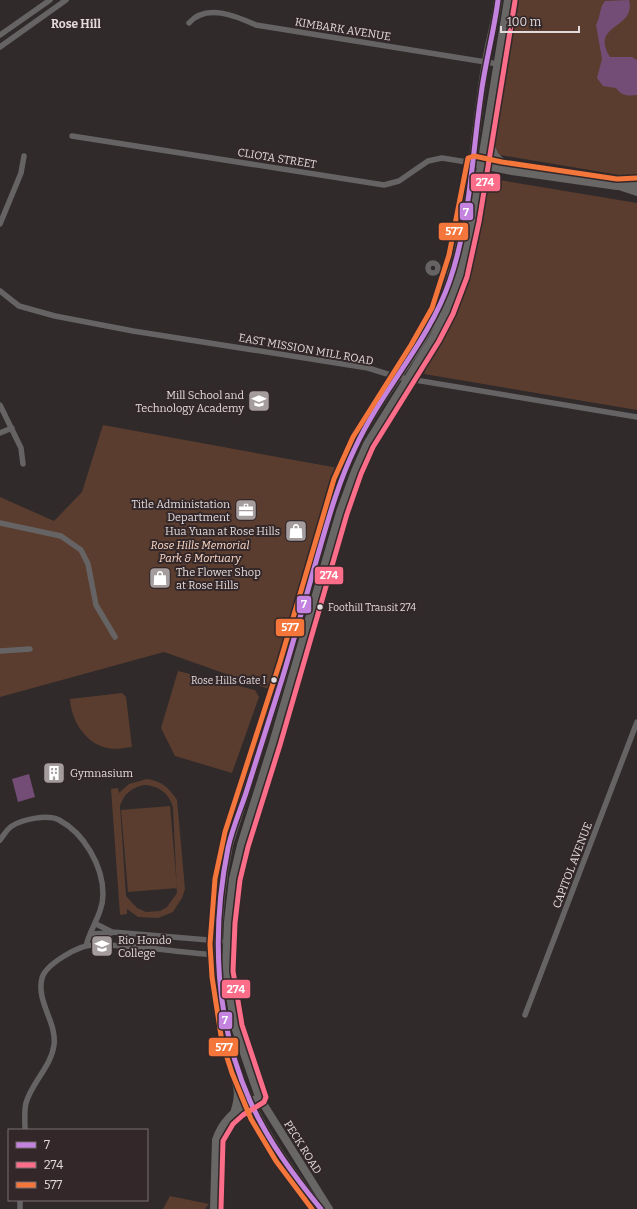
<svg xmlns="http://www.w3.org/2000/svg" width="637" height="1209" viewBox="0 0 637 1209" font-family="Bitter,serif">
	<rect width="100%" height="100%" fill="#302a2b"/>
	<path fill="#5a3d2e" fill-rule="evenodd" d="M514,0H637V178L494,154L498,94Z
		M487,178L637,203V410L424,374C431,352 448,336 456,315C473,270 479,224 487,178Z
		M103,425L338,468L269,689L164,652L0,697V497L54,521L82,492Z
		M178,671L255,690L259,697L232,773L175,756L161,728Z
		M122,693L126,697L132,747C124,748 115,750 107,748C85,743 71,720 70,699Z
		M147,779C162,781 169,788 177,800L185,889L182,898L173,912L158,918L138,917L127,909V914L120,915L111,789L118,788L119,793L129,784ZM144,785C158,785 170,794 173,808L177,893L167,907L160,911L146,912L137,908L126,896L120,806C124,794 131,788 144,785Z
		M170,806L177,888L128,892L121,810Z
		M170,1196L209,1204L205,1209H163Z"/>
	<path fill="#744d76" d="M629,0C637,29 589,24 610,57H632L637,60V95C627,96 622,96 616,88L603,86L597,78L602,59L596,25C601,16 599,8 605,1Z
		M29,774L35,797L18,802L12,779Z"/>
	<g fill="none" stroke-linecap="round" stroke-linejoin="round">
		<path stroke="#666364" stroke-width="5.5" d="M189,23C206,3 236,16 256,25L498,64
			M0,35L50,0
			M0,47L66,0
			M72,136L384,185L399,181L428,161L442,158L473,163
			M0,224L21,173L24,156
			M428 268a5 5 0 1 1 10 0a5 5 0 1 1-10 0Z
			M438,270L452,273
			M0,291L19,306L55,316L133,331L368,368L397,377L637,417
			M0,405L21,448L23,464
			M0,433L12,428
			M0,523L61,536L81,550L88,564L96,605L115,637
			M0,651L30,649
			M0,840C4,835 7,829 12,826C23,819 48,814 59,820C84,833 103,866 103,894C103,914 90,928 86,946
			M96,924L112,932L221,941
			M91,934L111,933
			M525,1015L637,722
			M25,1130C25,1121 24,1111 26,1103C32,1082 51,1067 54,1045C57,1022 36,1002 42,978C46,964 79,945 93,945C136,944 178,953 220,955
			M20,1209V1200"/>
		<path stroke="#696666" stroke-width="8" d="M486,137L495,156L512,171
			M477,164L512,171L617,186L637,185
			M622,187L637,192
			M229,1060C236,1083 242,1090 234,1113
			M214,1209L216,1140C222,1121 236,1109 253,1100
			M321,1209C295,1177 269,1141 251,1103C212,1023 212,930 229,845L282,679L334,498C344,472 354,445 369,421C391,383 421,349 439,308C473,231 471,144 486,62C489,41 496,21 498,0
			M329,1209L259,1097L235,1027L226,971L228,922L233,879L241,845L273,743L340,512L355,471L367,444L433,338L446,312L460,275L472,221L508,0"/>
		<g stroke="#332729" stroke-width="8">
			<path id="bus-1" d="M321,1209C294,1176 268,1141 250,1101C215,1022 211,933 228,848C232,829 240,811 246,793C258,754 271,715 283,676C295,636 306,597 317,558C328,520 338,483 355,448C382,389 429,342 450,280C470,221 472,157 481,95C485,63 494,32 498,0"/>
		</g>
		<g stroke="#332729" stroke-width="8">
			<path id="bus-2" d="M221,1209L223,1141L233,1124L243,1115L264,1102L266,1097L242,1025L233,971L235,923L240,880L248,847L280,745L347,514L361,474L373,447L439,341L453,314L467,277L479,222L515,1"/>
		</g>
		<g stroke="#332729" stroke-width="8">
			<path id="bus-3" d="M312,1209L276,1161L251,1119L232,1073L222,1042L212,977L210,944L215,879L225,832L280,662L334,479L353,437L411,345L432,308L449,255L468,158L474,156L502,162L617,179L637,178"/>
		</g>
		<use href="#bus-1" stroke="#c483df" stroke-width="5"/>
		<use href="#bus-2" stroke="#fb6d88" stroke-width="5"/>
		<use href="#bus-3" stroke="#f5763a" stroke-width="5"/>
	</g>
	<defs>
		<g id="school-square" transform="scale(1.15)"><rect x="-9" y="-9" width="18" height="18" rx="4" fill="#a49c9d" stroke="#332729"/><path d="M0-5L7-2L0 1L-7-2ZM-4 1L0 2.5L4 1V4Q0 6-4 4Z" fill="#fff"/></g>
		<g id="office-square" transform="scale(1.15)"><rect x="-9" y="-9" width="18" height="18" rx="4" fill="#a49c9d" stroke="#332729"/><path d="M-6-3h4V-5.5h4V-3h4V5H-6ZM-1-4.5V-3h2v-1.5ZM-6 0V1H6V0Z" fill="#fff"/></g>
		<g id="shop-square" transform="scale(1.15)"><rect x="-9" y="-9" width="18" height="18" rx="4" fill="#a49c9d" stroke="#332729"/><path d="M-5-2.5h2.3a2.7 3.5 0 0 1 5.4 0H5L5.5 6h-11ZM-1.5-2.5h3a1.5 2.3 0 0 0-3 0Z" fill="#fff"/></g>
		<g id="building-square" transform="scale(1.15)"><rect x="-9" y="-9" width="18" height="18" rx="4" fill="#a49c9d" stroke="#332729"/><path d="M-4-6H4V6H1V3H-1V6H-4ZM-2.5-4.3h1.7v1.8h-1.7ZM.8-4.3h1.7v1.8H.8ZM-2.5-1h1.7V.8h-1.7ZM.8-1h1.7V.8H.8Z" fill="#fff"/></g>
		<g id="university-square" transform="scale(1.15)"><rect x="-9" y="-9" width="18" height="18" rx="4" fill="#a49c9d" stroke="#332729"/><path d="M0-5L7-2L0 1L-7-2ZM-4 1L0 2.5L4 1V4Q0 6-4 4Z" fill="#fff"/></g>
	</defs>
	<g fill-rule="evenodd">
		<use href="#school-square" x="259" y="401"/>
		<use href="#office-square" x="246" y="510"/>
		<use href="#shop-square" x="296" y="531"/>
		<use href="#shop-square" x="160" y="578"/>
		<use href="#building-square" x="54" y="773"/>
		<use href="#university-square" x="102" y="946"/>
	</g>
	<g fill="#e2dadb" stroke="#332729" stroke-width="1.5">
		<circle cx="320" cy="607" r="3.5"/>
		<circle cx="274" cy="680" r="3.5"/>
	</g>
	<g text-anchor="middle" stroke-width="4" stroke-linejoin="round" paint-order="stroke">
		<g font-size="10" fill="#e2dadb" stroke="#332729" text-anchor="start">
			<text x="328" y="611">Foothill Transit 274</text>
			<text x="266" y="684" text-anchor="end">Rose Hills Gate I</text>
		</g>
		<g font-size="11" fill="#e2dadb" stroke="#332729">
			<text transform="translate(343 29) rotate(9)" y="4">KIMBARK AVENUE</text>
			<text transform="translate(277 158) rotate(9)" y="4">CLIOTA STREET</text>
			<text transform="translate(306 349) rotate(10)" y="4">EAST MISSION MILL ROAD</text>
			<text transform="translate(572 865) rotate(-69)" y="4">CAPITOL AVENUE</text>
			<text transform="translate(303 1147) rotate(58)" y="4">PECK ROAD</text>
		</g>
		<g font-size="11" fill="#e2dadb" stroke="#332729" text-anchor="end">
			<text x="244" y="399">Mill School and<tspan x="244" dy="13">Technology Academy</tspan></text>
			<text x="230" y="508">Title Administation<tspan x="230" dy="13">Department</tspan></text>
			<text x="280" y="535">Hua Yuan at Rose Hills</text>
			<text x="176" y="576" text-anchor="start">The Flower Shop<tspan x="176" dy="13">at Rose Hills</tspan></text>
			<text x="70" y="777" text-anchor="start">Gymnasium</text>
			<text x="118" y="944" text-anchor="start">Rio Hondo<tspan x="118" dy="13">College</tspan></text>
		</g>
		<g font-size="11" font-style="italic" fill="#fedac8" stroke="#332729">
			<text x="200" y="549">Rose Hills Memorial<tspan x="200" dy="13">Park &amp; Mortuary</tspan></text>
		</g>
		<g font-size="12" font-weight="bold" fill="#e2dadb" stroke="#332729">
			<text x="76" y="28">Rose Hill</text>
		</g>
	</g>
	<g stroke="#332729" stroke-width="1.5">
		<rect x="470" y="173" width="31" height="19" rx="4" fill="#fb6d88"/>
		<rect x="459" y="202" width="15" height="19" rx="4" fill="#c483df"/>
		<rect x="438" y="222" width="31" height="19" rx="4" fill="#f5763a"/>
		<rect x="314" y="566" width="30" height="19" rx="4" fill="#fb6d88"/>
		<rect x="296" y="595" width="16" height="19" rx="4" fill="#c483df"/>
		<rect x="275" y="618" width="30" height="19" rx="4" fill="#f5763a"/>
		<rect x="221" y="979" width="30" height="20" rx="4" fill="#fb6d88"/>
		<rect x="218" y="1011" width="15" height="19" rx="4" fill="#c483df"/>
		<rect x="208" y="1037" width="31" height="20" rx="4" fill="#f5763a"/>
	</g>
	<g font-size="11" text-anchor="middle" font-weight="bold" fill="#fff">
		<text x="485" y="186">274</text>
		<text x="466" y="216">7</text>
		<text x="454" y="235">577</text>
		<text x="329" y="579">274</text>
		<text x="304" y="608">7</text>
		<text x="290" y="631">577</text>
		<text x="236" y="993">274</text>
		<text x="225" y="1024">7</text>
		<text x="224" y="1051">577</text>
	</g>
	<rect x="8" y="1129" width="140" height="72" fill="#332729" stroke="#796f70"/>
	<rect x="16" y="1142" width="20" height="6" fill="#c483df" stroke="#796f70"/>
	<text x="44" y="1149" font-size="12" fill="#e2dadb">7</text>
	<rect x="16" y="1162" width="20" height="6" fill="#fb6d88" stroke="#796f70"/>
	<text x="44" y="1169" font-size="12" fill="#e2dadb">274</text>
	<rect x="16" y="1182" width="20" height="6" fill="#f5763a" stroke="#796f70"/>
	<text x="44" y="1189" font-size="12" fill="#e2dadb">577</text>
	<path d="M501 26v6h78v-6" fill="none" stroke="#e2dadb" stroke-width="2"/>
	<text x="507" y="26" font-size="12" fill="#e2dadb" stroke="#332729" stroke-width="3" paint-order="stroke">100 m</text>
</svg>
